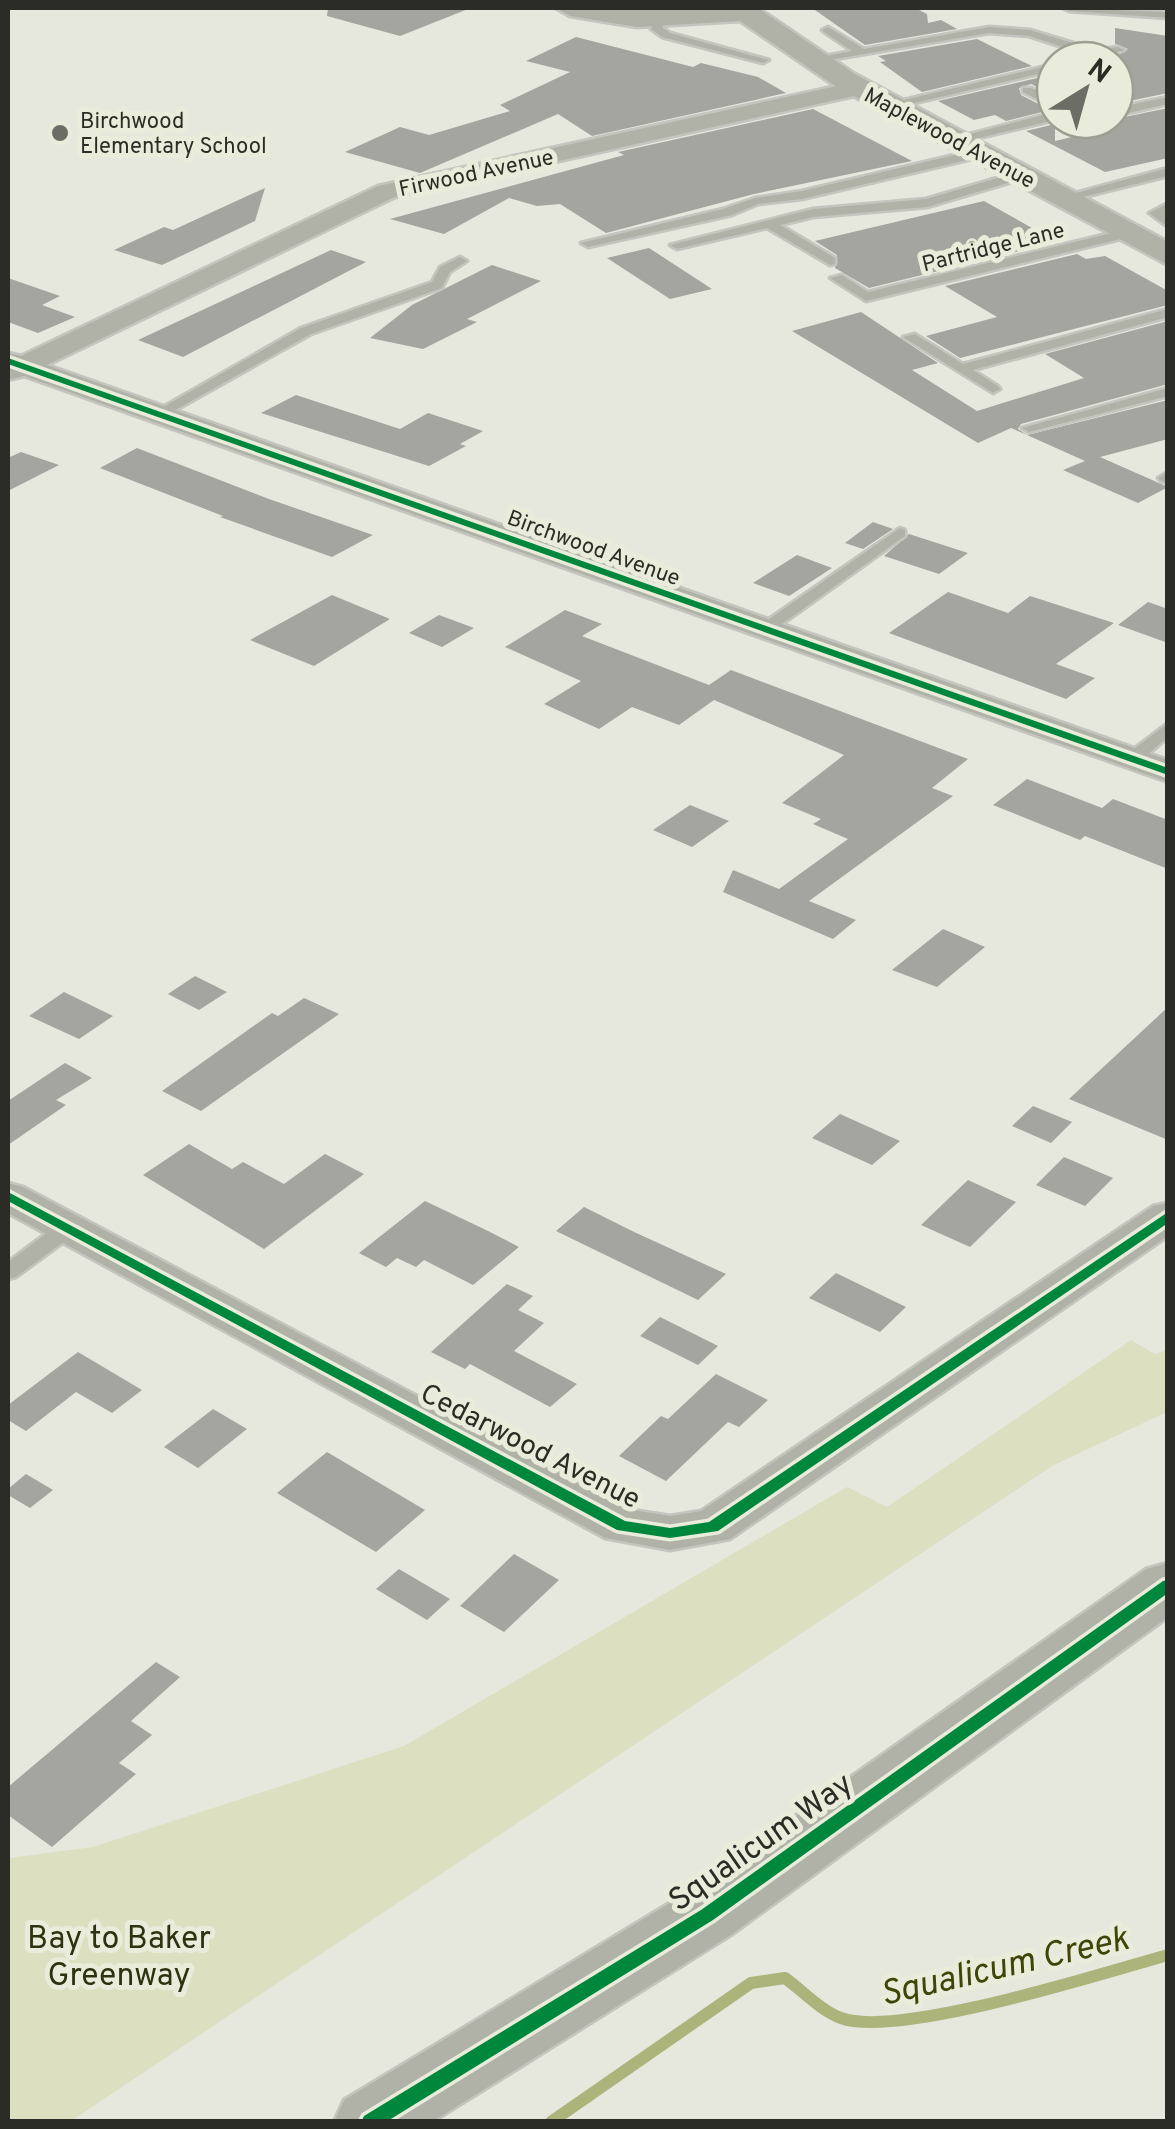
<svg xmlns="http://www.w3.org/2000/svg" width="1175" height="2129" viewBox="0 0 1175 2129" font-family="Overpass,sans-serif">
	<rect width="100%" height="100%" fill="#e6e8de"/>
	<path fill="#dce0c0" d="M1131,1340L1155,1354L1167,1350V1412L1052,1466L71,2121H8V1858L93,1847L404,1746L847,1487L887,1507Z"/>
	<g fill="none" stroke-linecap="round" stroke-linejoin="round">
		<path stroke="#adb47b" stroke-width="12" d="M551,2122L751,1983L785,1978C802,1990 821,2011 841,2018C897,2039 1103,1973 1168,1955"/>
	</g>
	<path fill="#a4a59e" d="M328,8H468V9L400,36L327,16Z
		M812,8H915L927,14L928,23L941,20L957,29L865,45Z
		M1115,28L1168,36V93L1115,104V57L1128,49L1115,44Z
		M576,37L693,67L701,63L758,77L786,93L592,136L558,114L420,173L345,152L400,127L429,135L510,111L500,105L570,72L526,61Z
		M977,39L1032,66L922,92L880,62L886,61L878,56Z
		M1050,75L1055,77V95L1031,84L1019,88L1021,95L1050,110L1006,121L995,115L974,120L938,101Z
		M1168,108V158L1105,172L1026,131L1055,124V141L1115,127V119Z
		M813,109L912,161L754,194L606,233L560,204L537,206L509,198L444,234L390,219L624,155L618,152Z
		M265,188L255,221L162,265L114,250L164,227L173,230Z
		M984,201L1057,242L869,288L835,268L837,255L815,241Z
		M649,248L712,289L670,299L607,258Z
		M331,250L366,262L183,357L138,340Z
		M1077,254L1086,259L1105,256L1168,291V305L960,358L926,336L997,317L945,286Z
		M492,265L541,281L467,319L477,322L423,349L370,338L412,305Z
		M8,278L60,296L42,305L75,317L38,333L8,322Z
		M861,312L938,363L912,370L977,411L1084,378L1045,354L1168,321V384L1021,424L1018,429L1027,435L1011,428L978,443L792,331Z
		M296,395L400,429L428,413L483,431L460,444L466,446L429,466L261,413Z
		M1168,400V439L1100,457L1168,487L1138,503L1063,470L1085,461L1027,435Z
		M137,448L269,499L373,535L332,557L220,517L223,516L100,468Z
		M21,452L59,465L8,491V458Z
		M873,522L893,529L863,549L845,543Z
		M909,534L968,553L939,574L884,556Z
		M797,555L832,568L789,596L753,583Z
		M948,592L1008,613L1030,596L1114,623L1056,664L1095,678L1066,699L889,633Z
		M332,595L390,619L314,666L250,640Z
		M1148,602L1168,609V643L1118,625Z
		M565,610L602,624L582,636L709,685L731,670L968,759L932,788L953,796L809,901L856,920L833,939L723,892L733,870L779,889L848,839L813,824L821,819L782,803L844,755L714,700L679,725L632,707L599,729L544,704L581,681L505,647Z
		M439,615L474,628L442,647L409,633Z
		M1027,779L1102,808L1113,799L1168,820V869L1085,836L1080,840L993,805Z
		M690,805L729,821L692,847L653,830Z
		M943,929L985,947L937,987L892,970Z
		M195,976L227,992L199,1010L168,994Z
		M64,992L113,1016L79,1039L29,1016Z
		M304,998L339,1014L201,1111L162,1091L272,1013L278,1016Z
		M1168,1007V1140L1069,1099Z
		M65,1063L92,1078L56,1100L66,1105L8,1145V1101Z
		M1033,1106L1072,1122L1051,1143L1012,1126Z
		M840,1114L900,1141L872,1165L812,1138Z
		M189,1144L232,1169L243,1162L284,1184L325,1154L364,1174L264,1249L143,1175Z
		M1064,1157L1113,1178L1085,1206L1036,1185Z
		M968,1180L1016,1202L970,1247L921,1225Z
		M425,1201L486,1230L519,1247L473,1285L424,1260L416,1267L397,1258L386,1267L359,1253Z
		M584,1207L632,1231L726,1274L698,1300L556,1231Z
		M836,1273L906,1307L880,1332L809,1298Z
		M507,1284L533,1296L518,1310L544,1323L514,1351L577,1384L550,1407L470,1364L465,1369L431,1352Z
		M660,1317L718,1346L698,1365L640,1336Z
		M78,1352L142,1390L112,1413L76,1392L26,1431L8,1420V1405Z
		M716,1374L768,1400L739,1427L728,1422L666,1481L619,1456L661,1416L668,1419Z
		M213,1409L247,1429L198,1468L164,1447Z
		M327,1452L425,1510L376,1552L277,1493Z
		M26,1474L53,1490L30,1508L8,1495V1489Z
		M514,1554L559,1580L504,1632L460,1606Z
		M399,1569L450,1599L427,1620L376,1589Z
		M156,1662L180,1677L131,1721L152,1735L119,1763L136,1774L52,1847L8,1815V1787Z"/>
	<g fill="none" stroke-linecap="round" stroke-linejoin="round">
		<g stroke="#c4c5be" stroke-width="5">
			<path id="service" d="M1063,8L1168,12V18L1069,11Z
				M656,20H664L663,28L670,33L769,60L763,63L662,37L651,29Z
				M828,27L864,49L989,27L1030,30L1096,50L1118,47L1124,50L1090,60H1073L1084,54L1029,36L989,33L811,63V59L852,51L824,32L822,30Z
				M1055,64V70L889,109L883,105Z
				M1023,88H1031L1055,99V108L1023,92Z
				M1168,97V104L1115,116V108Z
				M1055,112V120L953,144L947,140Z
				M980,149L986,153L984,156L802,199L758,204L732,215L588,247L581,243L723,209L755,198L802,191Z
				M1168,168V176L1063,202L1057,198Z
				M1021,171L1027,175L1025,178L927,207L813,217L780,225L835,258V264L830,265L767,228L677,249L670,245L813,209L926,199Z
				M1168,203V212L1164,214L1168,216V227L1149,213Z
				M1128,229L1134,233L1133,236L866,301L830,278L842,275L868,292Z
				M460,257L467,261L450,272L442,288L311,334L163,417L151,414L301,328L432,282L440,267Z
				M1168,309V317L973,370L998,386L1000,389L993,393L903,337L915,334L963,364Z
				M1168,388V396L1029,432L1022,428Z
				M1166,473L1168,483L1161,481L1158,478Z
				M900,528L905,530V536L771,632H759V626Z
				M1168,723V737L1138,763H1126L1123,759L1126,755Z
				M68,1221L79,1228L76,1233L16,1277L8,1279V1262L60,1223Z"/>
		</g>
		<g stroke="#c4c5be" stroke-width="5">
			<path id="minor" d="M860,81L868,83L872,88L868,93L395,197L47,365L1168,760V782L24,376L8,380V353L21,356L378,186Z
				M8,1183L23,1187L632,1510L670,1516L701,1511L1153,1206L1168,1203V1236L730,1539L670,1550L605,1538L8,1213Z"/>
		</g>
		<g stroke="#c4c5be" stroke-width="5">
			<path id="tertiary" d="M556,8H758L855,74L1168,242V265L835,86L740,21L637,27L570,16Z
				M1168,1563V1617L731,1935L432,2122H334L344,2100L683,1895L1146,1569Z"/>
		</g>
		<use href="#service" fill="#b0b2a7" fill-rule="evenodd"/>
		<use href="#minor" fill="#b0b2a7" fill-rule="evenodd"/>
		<use href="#tertiary" fill="#b0b2a7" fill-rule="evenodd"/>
		<g stroke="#e9ecda" stroke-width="7">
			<path id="cycleway" d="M8,358L1168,768V775L8,364Z
				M8,1192L625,1521L670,1528L709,1522L1168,1212V1223L718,1531L670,1538L617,1530L8,1201Z
				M1168,1580V1593L713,1920L386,2122H361L364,2116L701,1910L1163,1581Z"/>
		</g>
		<use href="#cycleway" fill="#00873e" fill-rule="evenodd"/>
	</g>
	<circle fill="#6c6e66" stroke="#e9ecda" stroke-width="4" cx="60" cy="133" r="10"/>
	<g text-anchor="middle" stroke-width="10" stroke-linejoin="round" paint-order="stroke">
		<g font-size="22" fill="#2b2c26" stroke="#e9ecda" text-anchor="start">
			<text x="80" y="128">Birchwood<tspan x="80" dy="25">Elementary School</tspan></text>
		</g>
		<g font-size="22" fill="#2b2c26" stroke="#e9ecda">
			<text transform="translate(950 137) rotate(28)" y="8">Maplewood Avenue</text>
			<text transform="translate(476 172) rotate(-12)" y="8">Firwood Avenue</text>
			<text transform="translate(993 246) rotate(-14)" y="8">Partridge Lane</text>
			<text transform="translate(594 547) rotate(20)" y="8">Birchwood Avenue</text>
		</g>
		<g font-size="28" fill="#2b2c26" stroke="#e9ecda">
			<text transform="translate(531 1445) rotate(27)" y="10">Cedarwood Avenue</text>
		</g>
		<g font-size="32" fill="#2b2c26" stroke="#e9ecda">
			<text transform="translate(760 1841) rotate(-35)" y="11">Squalicum Way</text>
		</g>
		<g font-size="32" fill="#2f3211" stroke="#e9ecda">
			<text x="119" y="1948">Bay to Baker<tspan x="119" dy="37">Greenway</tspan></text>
		</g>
		<g font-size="35" font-style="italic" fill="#3f4507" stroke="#e9ecda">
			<text transform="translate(1004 1965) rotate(-13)" y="12">Squalicum Creek</text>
		</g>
	</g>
	<rect width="1175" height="2129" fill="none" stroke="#2b2c26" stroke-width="20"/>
	<g transform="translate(1085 90) rotate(37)"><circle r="48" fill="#e9ecda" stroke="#9d9f92" stroke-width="2.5"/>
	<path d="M0-8L18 38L0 25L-18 38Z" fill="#6c6e66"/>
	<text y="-15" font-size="28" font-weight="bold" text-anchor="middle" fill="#2b2c26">N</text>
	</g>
</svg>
